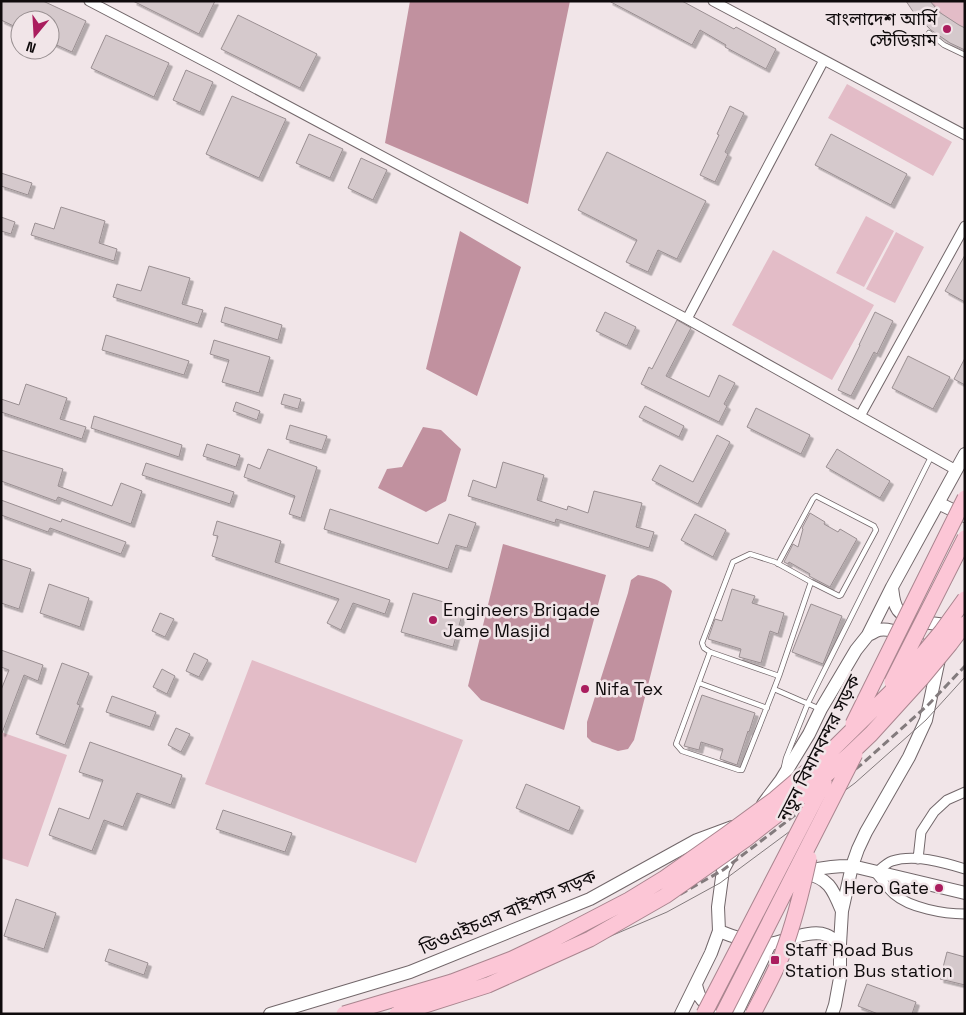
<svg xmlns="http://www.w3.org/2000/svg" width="966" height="1015" viewBox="0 0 966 1015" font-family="'Space Grotesk','Noto Sans Bengali',sans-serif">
	<defs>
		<filter id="shadow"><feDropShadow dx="3.5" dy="3.5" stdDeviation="0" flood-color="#0004"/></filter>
	</defs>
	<rect width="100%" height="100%" fill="#f1e5e8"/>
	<path fill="#e3bcc7" d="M906,1H965V50C939,38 922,24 906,1Z
		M847,84L952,142L933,176L828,118Z
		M866,216L894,231L864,287L836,273Z
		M896,232L924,247L895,303L866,289Z
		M773,250L874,305L832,380L732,325Z
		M252,660L463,740L416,863L205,784Z
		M1,732L67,755L28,867L1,858Z"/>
	<path fill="#c1919f" d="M410,1H570L528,204L385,143Z
		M460,231L521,267L477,396L426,369Z
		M423,427L441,430L461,449L446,501L426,512L378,488L387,469L402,467Z
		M503,544L606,575L564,730L481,700L468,686Z
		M638,575C652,578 663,580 672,591L634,740L628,749L618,751L592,742L587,737V722L628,593L631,580Z"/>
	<path fill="#d5c9cc" stroke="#9a8f92" filter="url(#shadow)" d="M1,1H43L86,21L72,52L50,42V20H20V29L1,20Z
		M133,1H215L199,34Z
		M609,1H682L734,29L736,27L776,49L766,69L725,47L726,45L700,30L692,45Z
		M906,1H930L939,12L959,25L965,28V50L950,43L931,30L914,13Z
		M238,15L317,54L300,88L221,49Z
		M106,35L169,63L154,97L91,68Z
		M186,70L213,82L200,112L173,100Z
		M232,96L286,119L259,178L206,154Z
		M730,106L744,113L725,152L728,154L715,182L700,175L719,135L717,134Z
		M309,134L343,149L330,178L296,163Z
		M831,134L907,174L891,205L815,165Z
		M607,152L706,201L677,259L658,250L648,272L626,262L637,240L578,210Z
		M361,158L387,170L373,200L348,188Z
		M1,173L32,183L28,195L1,186Z
		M61,207L105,221L99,243L117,249L114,261L31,235L35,223L54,229Z
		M1,217L15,222L11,234L1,231Z
		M965,255V302L945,291Z
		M149,266L190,278L182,304L203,310L198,324L113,297L117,284L141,291Z
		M225,307L282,325L278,340L221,322Z
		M605,312L636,327L627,346L596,331Z
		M875,312L893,321L877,354L874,352L851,396L838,390L860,345H859Z
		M677,320L691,328L666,376L709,397L719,375L735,383L724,404L727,406L719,422L641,384L649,367L652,369Z
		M106,335L189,361L184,375L102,350Z
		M214,340L270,357L259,393L222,382L229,360L210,354Z
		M908,356L950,377L933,409L892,388Z
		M965,358V385L954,379Z
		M26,384L67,398L60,419L86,427L82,439L1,412V399L19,405Z
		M284,394L301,399L298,409L281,404Z
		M236,402L260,411L257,420L233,411Z
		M645,406L684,426L679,437L639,417Z
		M756,408L810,435L801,454L747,427Z
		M94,416L182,445L179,457L91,428Z
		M290,425L327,436L322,450L286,439Z
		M717,435L730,442L698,504L652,480L660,465L693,482Z
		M207,444L240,455L236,467L203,456Z
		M268,449L317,467L301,518L289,514L295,496L244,477L248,464L260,469Z
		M837,449L890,481L880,498L826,467Z
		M1,450L63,469L58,486L112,506L121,483L142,491L131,524L58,497L56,501L1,481Z
		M503,462L544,475L537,500L567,510L568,506L588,513L594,491L642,503L636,527L654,532L649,548L556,519L555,523L468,496L473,480L496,488Z
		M146,463L234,492L230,504L142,475Z
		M1,500L61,522L62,519L126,542L121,554L50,528L48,532L1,515Z
		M330,509L438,544L449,514L476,523L467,548L456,545L448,569L324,529Z
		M810,513L825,522L824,524L838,532L840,529L857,539L830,587L809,576L810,574L789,562L788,564L784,562L793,544L798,547L803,529L802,528Z
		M695,514L726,530L713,557L681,540Z
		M217,521L281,541L275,562L390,600L385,614L353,603L341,630L327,623L339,599L212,556L218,536L213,535Z
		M1,559L31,569L19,609L1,603Z
		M49,584L89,598L80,627L40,613Z
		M732,589L755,596L752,603L784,613L778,634L770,631L761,663L739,657L741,649L708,639L715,619L722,621Z
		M413,593L464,608L453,647L401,632Z
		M811,604L842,616L823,664L792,652Z
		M160,613L174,619L165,637L152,631Z
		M1,650L43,665L38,681L24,675L2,733H1V690L9,670L1,667Z
		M194,653L208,660L199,677L186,671Z
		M62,663L89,673L77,704L80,705L65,745L36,734Z
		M162,669L175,676L167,694L153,687Z
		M702,695L755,713L749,732L748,731L737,765L720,759L723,749L701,742L699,750L684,746Z
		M112,696L156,712L150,727L106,712Z
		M176,728L190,734L181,752L168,745Z
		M90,742L182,775L171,805L137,793L123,827L104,820L92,851L49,835L59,808L89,819L103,780L79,772Z
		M526,784L580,807L569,831L516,808Z
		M223,810L292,833L285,852L216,829Z
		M16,899L56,913L44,949L4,936Z
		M109,949L148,963L144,975L105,961Z
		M947,952L965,957V985L940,979Z
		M867,984L916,1002L912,1014H878L858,1006Z"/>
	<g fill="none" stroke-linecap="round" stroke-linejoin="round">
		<g stroke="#72676a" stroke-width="6">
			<path id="lane" d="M929,33L944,45L965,55
				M778,564L813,499L816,496L874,526L876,530L841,595L839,596L811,582
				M710,652L676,744L682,751L739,770H742L774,689
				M779,676L710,652L704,648L702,643L733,562L750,554L775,562L811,582L779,676L774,689L820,709
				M699,683L767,708
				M784,767L786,758L808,703L931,457"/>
		</g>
		<g stroke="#72676a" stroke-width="11">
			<path id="street" d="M89,1L217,68L687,319
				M713,1L965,135
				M824,60L687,319L860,416L965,226
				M860,416L956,470
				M918,859L921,832L934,812L947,800L965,792
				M965,869C943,862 914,854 892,861C886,863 881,869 876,873C882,880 887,888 894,894C910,908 944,914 965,914"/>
		</g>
		<g stroke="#72676a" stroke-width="14">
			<path id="secondary" d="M938,503L965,516
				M892,587C893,594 893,603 898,610C907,622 935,624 950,625
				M868,635C871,634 875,631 879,630C892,627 910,638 921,645
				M763,804L781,780L809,734L821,709L856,650L868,635L892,587L965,454
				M798,872C817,869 834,865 852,866L965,893
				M804,873C829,878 833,889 842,911
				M719,931C736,938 753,943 770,944C786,941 811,929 826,935C831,937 836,941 840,944
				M696,985C697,989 698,993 700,997C706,1007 723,1013 733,1009
				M270,1014L410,972L590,899L697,840L732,827
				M681,1014L711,953L719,931L718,907L723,870L735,848
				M736,1014L770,944
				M832,1014L835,1005L840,978V944L842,911L852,866L858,849L866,832L909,757L926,720L939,659"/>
		</g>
		<use href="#lane" stroke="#fff" stroke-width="4.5"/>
		<use href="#street" stroke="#fff" stroke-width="9"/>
		<use href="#secondary" stroke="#fff" stroke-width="12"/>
		<path stroke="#837b7d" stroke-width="1" d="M386,1014L571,953L667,912L720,883L855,783L926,720L965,677"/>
		<path stroke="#837b7d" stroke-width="3" stroke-dasharray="8 4" stroke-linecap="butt" d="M354,1014L573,944L663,904L723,870L862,764L929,704L965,666"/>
		<g stroke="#a9858f" stroke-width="17" stroke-linecap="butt">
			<path id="highway-bridge" d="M892,682L965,538
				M853,724L965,498
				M344,1014L452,982L512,959L554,939L629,900L665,878L726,835L775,799L830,752L891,692L942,631L965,599
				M397,1014L488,985L517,972L590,939L665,896L746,839L805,793L849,755L871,734L921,679L950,644L965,624
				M704,1014L824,782
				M723,1014L855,754
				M753,1014C763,994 774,975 782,955C794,923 802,891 809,858"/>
		</g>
		<use href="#highway-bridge" stroke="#fcc6d6" stroke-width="15"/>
	</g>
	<g fill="#aa1d5e" stroke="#f1e5e8" stroke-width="2">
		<circle cx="947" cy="29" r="5"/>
		<circle cx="433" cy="620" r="5"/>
		<circle cx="585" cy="689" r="5"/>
		<circle cx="939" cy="888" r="5"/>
		<rect x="770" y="955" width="10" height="10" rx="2.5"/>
	</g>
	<g text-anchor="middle" stroke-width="5" stroke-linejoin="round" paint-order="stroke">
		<g font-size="18" fill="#0f0b0c" stroke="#f1e5e8" text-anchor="start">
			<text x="937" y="25" text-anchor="end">বাংলাদেশ আর্মি<tspan x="937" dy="21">স্টেডিয়াম</tspan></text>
			<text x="443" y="616">Engineers Brigade<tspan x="443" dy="21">Jame Masjid</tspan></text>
			<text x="595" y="695">Nifa Tex</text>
			<text x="929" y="894" text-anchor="end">Hero Gate</text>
			<text x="785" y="956">Staff Road Bus<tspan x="785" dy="21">Station Bus station</tspan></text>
		</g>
		<g font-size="18" fill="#0f0b0c" stroke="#f1e5e8">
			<text transform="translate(819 748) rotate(-63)" y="6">নতুন বিমানবন্দর সড়ক</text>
			<text transform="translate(508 912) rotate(-23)" y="6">ডিওএইচএস বাইপাস সড়ক</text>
		</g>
	</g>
	<rect width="966" height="1015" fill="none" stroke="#0f0b0c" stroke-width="5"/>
	<g transform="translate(35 35) rotate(198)"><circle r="24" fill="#f1e5e8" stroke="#978e90"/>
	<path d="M0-4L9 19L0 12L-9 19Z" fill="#aa1d5e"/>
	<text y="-8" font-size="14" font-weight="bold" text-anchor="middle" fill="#0f0b0c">N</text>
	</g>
</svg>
